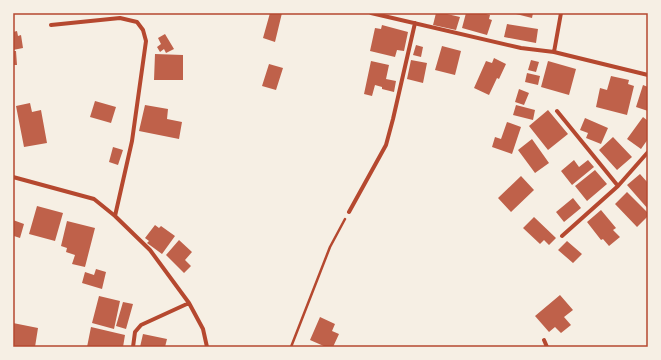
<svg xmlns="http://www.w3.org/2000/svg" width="661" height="360" viewBox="0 0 661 360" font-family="'PT Sans Narrow',sans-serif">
	<rect width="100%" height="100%" fill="#f6efe4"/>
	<path fill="#bf614a" d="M270,13H282L275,42L263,38Z
		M436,13H443L460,17L456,30L433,25Z
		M466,13L473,14V13H482L490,15L489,19L492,20L487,35L462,28Z
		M516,13H533L532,18L516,14Z
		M507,24L538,29L536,43L504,37Z
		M382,25L408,32L404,51L397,50L395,57L370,51L375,28L381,29Z
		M17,31L18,36L21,35L23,48L13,50V32Z
		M165,34L174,49L166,53L164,49L160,52L157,47L161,44L158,38Z
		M416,45L423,47L421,57L413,55Z
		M442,46L461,51L455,75L435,70Z
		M13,51H16L17,65H13Z
		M155,54L183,55V80H154Z
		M494,58L506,64L499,79L497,78L489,95L474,88L486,61L492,63Z
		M411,60L427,63L423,83L407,79Z
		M531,60L539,62L536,72L528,70Z
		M371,61L389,65L386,79L396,81L394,92L382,89V87L375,85L372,96L364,94Z
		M548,61L576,69L569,95L541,87Z
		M269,64L283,68L276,90L262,86Z
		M527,73L540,76L538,85L525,82Z
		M611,76L629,80L628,84L634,86L627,115L596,107L600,88L607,90Z
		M643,85L648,87V111L636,107Z
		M519,89L529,93L524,105L515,102Z
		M95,101L116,107L111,123L90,117Z
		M30,103L32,112L41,110L47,143L24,147L16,106Z
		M145,105L168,109L167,119L182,122L179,139L139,131Z
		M516,105L535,110L533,120L513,115Z
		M548,110L568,134L548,150L529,126Z
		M643,117L648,121V139L641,149L627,139Z
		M585,118L608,128L601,144L586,138L588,133L580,130Z
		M507,122L521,127L512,154L492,147L495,137L501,139Z
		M613,137L632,157L617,170L599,150Z
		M532,139L549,163L535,173L518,150Z
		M113,147L123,150L118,165L109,162Z
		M574,160L579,167L588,160L594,167L572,185L561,171Z
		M595,170L607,184L587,201L575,186Z
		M640,174L648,183V209L627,185Z
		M521,176L534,190L511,212L498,198Z
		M627,192L648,213V216L637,227L615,204Z
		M573,198L581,208L564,222L556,212Z
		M37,206L63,213L55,241L29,234Z
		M601,210L616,228L613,230L620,237L609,246L603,239L601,240L587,222Z
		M534,217L556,238L549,245L544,240L540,244L523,228Z
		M13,220L24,224L20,238L14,236L13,239Z
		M67,221L95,228L85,267L72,264L75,255L66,252L67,248L61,246Z
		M155,225L159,228L161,226L175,236L162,254L147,243L149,241L145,238Z
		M179,240L192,252L185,260L191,266L184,273L166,255Z
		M567,241L582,254L573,263L558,250Z
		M96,269L106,272L102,289L82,283L85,272L94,275Z
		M560,295L573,310L564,317L571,325L561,333L555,327L549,332L535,316Z
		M99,296L120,301L114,329L92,323Z
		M123,302L133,304L126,329L116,326Z
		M320,317L335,324L332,331L339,334L333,347H326L310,340Z
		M13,323L38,328L35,347H13Z
		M91,327L125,335L123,347H87Z
		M143,334L167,339L165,347H140Z"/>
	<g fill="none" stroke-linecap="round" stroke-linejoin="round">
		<path stroke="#b5482f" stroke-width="2.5" d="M291,347L330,247L345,219"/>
		<path stroke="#b5482f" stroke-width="4" d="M371,13L521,48L554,52
			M561,13L554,52L648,75
			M51,25L120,18L137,22L143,30L146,41L132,141L115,216
			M557,111L618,186
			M13,177L94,199L115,216L150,250L189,303L203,329L207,347
			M349,212L386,145L393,119L415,23
			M562,236L618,186L648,152
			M544,340L547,347
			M133,347L135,332L141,325L189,303"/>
	</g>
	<rect width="661" height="360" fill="none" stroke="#f6efe4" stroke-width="28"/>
	<rect x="14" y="14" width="633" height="332" fill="none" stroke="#b5482f" stroke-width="1.5"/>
</svg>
